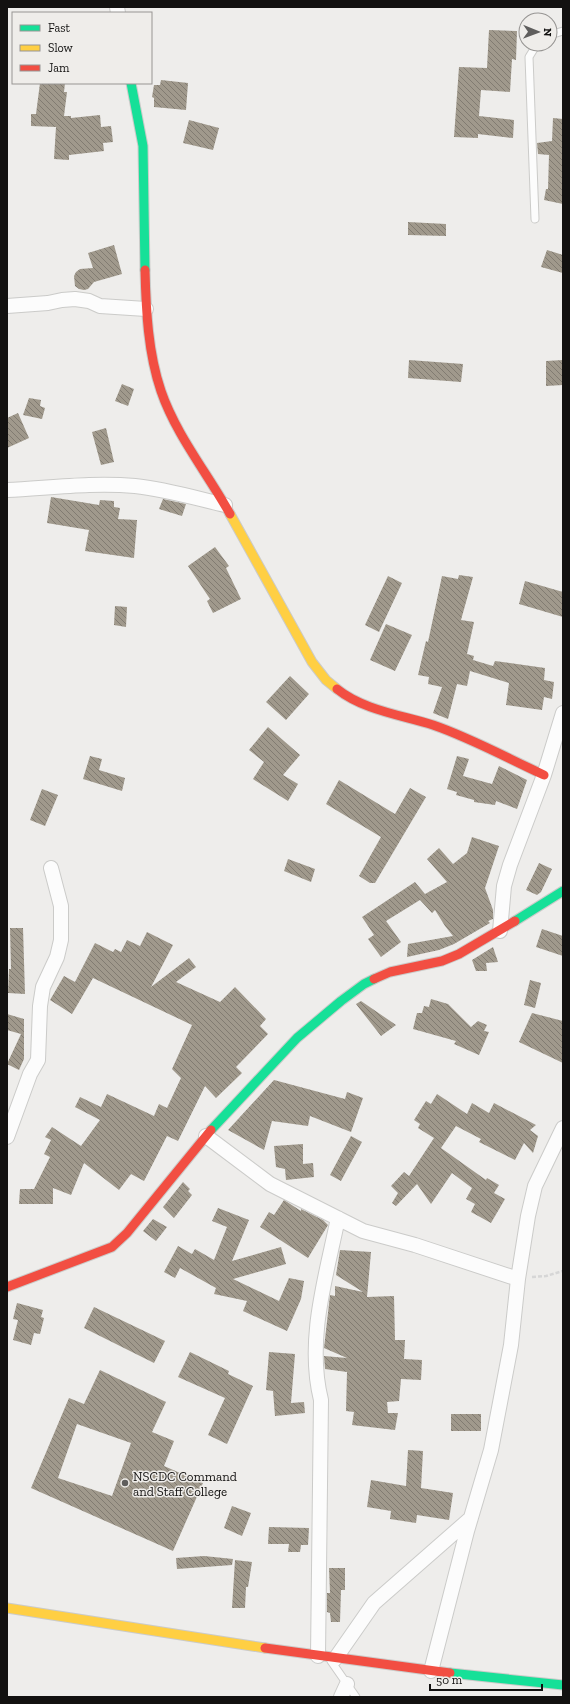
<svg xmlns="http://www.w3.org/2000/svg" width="570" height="1704" viewBox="0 0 570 1704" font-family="'Zilla Slab',serif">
	<defs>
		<pattern id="building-back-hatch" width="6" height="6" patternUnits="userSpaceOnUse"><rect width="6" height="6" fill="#a0998c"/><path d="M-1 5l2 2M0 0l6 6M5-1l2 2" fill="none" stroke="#817b71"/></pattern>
	</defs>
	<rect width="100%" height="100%" fill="#eeedeb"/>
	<path fill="url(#building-back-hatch)" fill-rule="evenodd" d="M489,30L517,31L516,60L512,59L510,92L481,90L479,116L514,120L513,138L478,134V138L454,137L459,67L487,68Z
		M161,80L188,83L186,110L154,107V98L152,97L154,85H160Z
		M40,83H65L64,92H67L64,116H71V118L100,115L101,127L111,126L113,142L103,143L104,151L69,155V160L54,159L56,127L31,126V114H36Z
		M553,118L563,119V204L544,200L546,189H548L549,155L538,154L537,143L552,141Z
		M189,120L219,128L213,150L183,143Z
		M408,222L446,224V236L408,235Z
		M114,245L122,274L94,282L88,289L84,290L79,289L75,286L74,276L76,272L80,269L93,268L88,253Z
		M547,250L563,255V273L541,267Z
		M409,360L463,364L461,382L408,378Z
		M563,360V385L546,386V361Z
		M122,384L134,389L128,406L115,401Z
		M29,398L41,400L40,406L45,408L42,419L23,415Z
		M18,413L29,438L7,448V418Z
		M106,428L114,462L101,465L92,432Z
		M51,497L99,505L100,500L114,501V507L120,508L118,519L137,520L134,558L85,551L89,530L47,523Z
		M163,499L186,504L182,516L159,509Z
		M215,547L229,566L226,568L241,599L213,613L207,601L210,599L188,566Z
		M459,575L473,577L461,620L474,622L467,654L474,656L473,660L493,666L495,661L545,668L544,680L554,682L552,699L544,697L542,710L506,705L509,683L470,671L467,686L457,684L448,719L433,713L442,687L428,684L429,677L418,675L426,641L428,642L442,576L458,579Z
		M388,576L402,583L379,632L365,625Z
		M525,581L563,592V617L519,604Z
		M115,606L127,607L126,627L114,625Z
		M386,624L412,635L395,671L370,660Z
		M290,676L309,694L286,720L266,702Z
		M268,727L300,755L283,775L298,784L288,801L253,779L264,762L249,750Z
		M90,756L102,759L99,770L125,778L122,791L83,779Z
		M457,756L469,759L463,776L492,784L499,766L527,780L517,809L496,801L495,805L474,802V800L456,795L457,792L447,789Z
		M339,780L395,814L410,788L426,797L375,883H370L359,876L381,837L326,804Z
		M42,789L58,795L45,826L30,820Z
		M472,837L499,846L485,888L493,910V919L488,921L490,923L454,944L439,950L407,957L408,944L453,936L445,926L435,910L432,913L420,900L386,921L401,942L381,957L368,939L374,935L362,917L415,882L425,894L447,882L427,859L439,848L453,864L467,853Z
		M288,859L315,869L311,882L284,871Z
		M539,863L552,869L541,892L537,895L526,890Z
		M10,928H23L25,994L8,993L9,969H11Z
		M542,929L563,936V956L536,947Z
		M147,932L173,945L151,987L189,958L196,967L176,982L220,1002L235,987L266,1019L260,1026L268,1034L236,1067L242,1073L216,1098L205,1086L178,1141L167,1136L144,1181L131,1174L119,1190L84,1163L71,1195L53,1188V1204H19L20,1189H34L50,1157L44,1154L51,1140L45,1137L52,1127L81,1146L100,1120L75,1107L80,1097L101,1107L107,1094L154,1116L159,1104L167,1108L181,1078L172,1069L192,1025L93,978L72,1014L50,1000L64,976L75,982L95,943L113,952L115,949L121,952L127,940L140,946Z
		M493,947L498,962L486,963L487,971H476L472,960Z
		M530,980L541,983L535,1008L524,1005Z
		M431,999L448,1004L471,1027L478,1021L487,1025L484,1031L489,1032L479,1055L454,1044L456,1041L413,1029L417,1013H422L424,1006L429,1007Z
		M361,1001L396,1025L381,1036L356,1004Z
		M532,1013L563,1021V1063L519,1042Z
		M7,1014L24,1019V1059L19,1070L7,1064L21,1034L7,1030Z
		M274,1080L345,1099L347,1092L363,1098L351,1132L310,1116L308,1126L272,1121L264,1150L228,1130Z
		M437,1094L467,1114L472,1103L489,1113L494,1103L536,1125L530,1130L538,1136L533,1153L524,1143L515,1160L479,1142L481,1139L456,1126L441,1148L486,1180L487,1178L499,1185L494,1193L505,1199L491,1223L471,1212L475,1204L466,1199L472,1188L452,1173L431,1204L417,1184L396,1206L392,1203L398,1193L391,1186L404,1172L409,1176L434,1138L418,1128L420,1124L414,1120L426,1101L431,1104Z
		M351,1136L362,1142L341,1181L330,1175Z
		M303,1144V1164L313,1163L314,1177L286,1180L285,1169L276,1167L274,1146Z
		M183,1182L190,1189L188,1191L192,1195L174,1218L163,1207Z
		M284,1200L301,1211V1209L323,1220L328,1225L308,1258L260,1227L269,1212L274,1215Z
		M218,1208L249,1220L232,1261L281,1247L286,1264L233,1279L279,1301L289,1278L304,1281L301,1299L287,1331L243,1311L247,1301L214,1294L216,1288L180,1268L175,1278L164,1272L178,1246L192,1254L195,1249L214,1260L227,1227L212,1221Z
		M153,1219L167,1227L156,1241L143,1231Z
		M340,1250L371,1252L367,1297L394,1296L395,1340H405L404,1359L422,1360L421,1380L401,1379L399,1401L387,1402L388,1413H398L395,1430L352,1425L354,1412L346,1411L347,1372L325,1369L324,1356L347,1358L324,1348L330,1295L335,1296V1286L363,1292L336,1275Z
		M17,1303L43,1310L41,1317L44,1318L40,1334L34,1333L31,1345L13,1340L18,1320L13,1319Z
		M94,1307L165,1341L154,1363L84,1328Z
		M190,1352L229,1371L228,1374L253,1386L227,1444L208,1435L225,1398L178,1377Z
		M269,1352L295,1354L291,1403L304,1402L305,1413L275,1416L273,1391L266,1390Z
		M100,1370L166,1402L152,1432L174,1441L164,1466L203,1483L173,1551L31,1488L69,1398L84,1404ZM77,1424L131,1443L112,1496L58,1478Z
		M451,1414H481V1431H451Z
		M408,1450L423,1451L421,1488L453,1493L449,1520L417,1515L416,1523L390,1519L391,1511L367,1507L371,1480L406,1486Z
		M232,1506L251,1513L242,1536L224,1528Z
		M269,1527L309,1528L308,1545H301L300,1552H288L289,1544H268Z
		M204,1556L233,1559L232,1565L177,1569L176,1558Z
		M235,1560L252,1562L248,1587H246L245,1608H232Z
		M329,1568H345V1590H341L340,1622H331L330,1613L327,1612V1593H330Z"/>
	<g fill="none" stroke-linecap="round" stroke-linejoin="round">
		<g stroke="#cbcbc9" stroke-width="9">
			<path id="lane" d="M550,35L563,31
				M535,219L529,57L537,44
				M331,1661L356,1697"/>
		</g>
		<g stroke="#cbcbc9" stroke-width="16">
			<path id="street" d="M117,7L118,13
				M7,306L48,303L62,300L75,299L89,301L100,306L146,309
				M7,490C49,488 93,482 135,486C165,489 195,498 225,505
				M500,931L504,886L510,865L544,775L563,713
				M206,1136L270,1184L363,1231L415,1245L518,1279
				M7,1137L30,1074L38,1060L40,1006L43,987L57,957L61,940V906L51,868
				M318,1656L321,1400C306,1340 326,1277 338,1218
				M335,1659L374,1603L471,1518
				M431,1671L467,1531L491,1450L511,1345L518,1279L528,1216L535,1186L563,1128
				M341,1697L347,1684"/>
		</g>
		<g stroke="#cbcbc9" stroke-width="11">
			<path id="fast" d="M131,83L143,146L145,270
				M515,921L563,891
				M211,1130L297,1038L341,1001L364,984L374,979
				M450,1673L563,1685"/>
		</g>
		<g stroke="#cbcbc9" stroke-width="11">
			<path id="slow" d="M230,514L312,662L326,680L337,689
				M7,1608L265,1648"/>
		</g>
		<g stroke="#cbcbc9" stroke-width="11">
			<path id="jam" d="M145,270C146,310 148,353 161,391C176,435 208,474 230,514
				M337,689C363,710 401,715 433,725C471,738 507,758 544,775
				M374,979L390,972L442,961L459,954L515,921
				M7,1287L112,1247L127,1233L211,1130
				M265,1648L450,1673"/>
		</g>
		<path stroke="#d6d6d6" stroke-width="2.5" stroke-dasharray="4 2" stroke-linecap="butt" d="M532,1277L546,1276L563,1271"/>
		<use href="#lane" stroke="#fcfcfc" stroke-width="7"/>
		<use href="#street" stroke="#fcfcfc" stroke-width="14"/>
		<use href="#fast" stroke="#16e098" stroke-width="9"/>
		<use href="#slow" stroke="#ffcf43" stroke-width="9"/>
		<use href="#jam" stroke="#f24e42" stroke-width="9"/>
	</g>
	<circle fill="#5f5e5d" stroke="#efedea" stroke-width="1.5" cx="125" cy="1483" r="4"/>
	<g text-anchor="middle" stroke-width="3" stroke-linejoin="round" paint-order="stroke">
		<g font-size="13" fill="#121110" stroke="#efedea" text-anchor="start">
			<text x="133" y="1481">NSCDC Command<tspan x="133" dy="15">and Staff College</tspan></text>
		</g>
	</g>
	<rect width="570" height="1704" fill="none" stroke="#121110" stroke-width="16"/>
	<rect x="12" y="12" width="140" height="72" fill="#efedea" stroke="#979593"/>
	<rect x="20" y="25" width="20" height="6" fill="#16e098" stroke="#979593"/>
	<text x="48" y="32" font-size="12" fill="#121110">Fast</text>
	<rect x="20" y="45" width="20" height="6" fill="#ffcf43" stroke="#979593"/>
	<text x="48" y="52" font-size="12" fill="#121110">Slow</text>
	<rect x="20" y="65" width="20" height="6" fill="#f24e42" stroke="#979593"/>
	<text x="48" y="72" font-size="12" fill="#121110">Jam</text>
	<g transform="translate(538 32) rotate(91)"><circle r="19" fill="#efedea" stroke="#979593"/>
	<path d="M0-3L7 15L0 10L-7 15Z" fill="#5f5e5d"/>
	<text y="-6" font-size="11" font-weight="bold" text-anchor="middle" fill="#121110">N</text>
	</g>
	<path d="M430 1684v6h112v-6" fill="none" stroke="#121110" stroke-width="2"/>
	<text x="436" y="1684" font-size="12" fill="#121110" stroke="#efedea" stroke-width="3" paint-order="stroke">50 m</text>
</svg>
